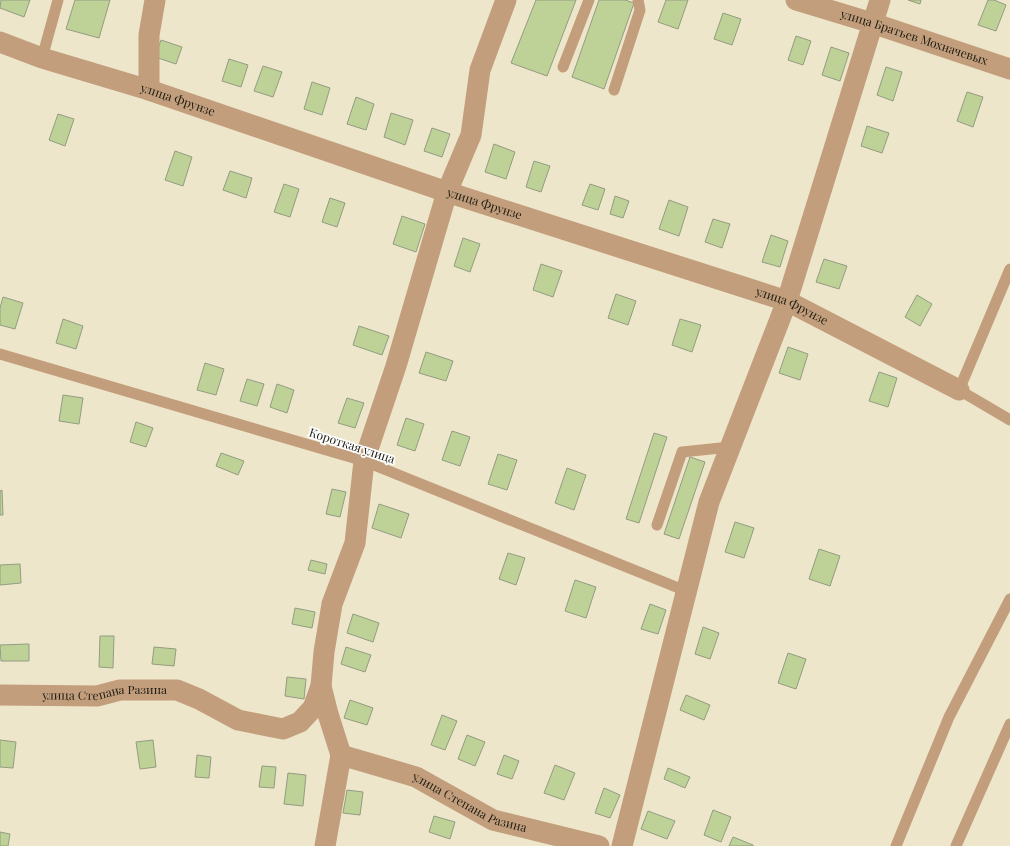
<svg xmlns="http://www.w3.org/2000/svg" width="1010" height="846" viewBox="0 0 1010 846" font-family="'Playfair Display',serif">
	<rect width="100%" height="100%" fill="#eee6ca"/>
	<path fill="#bed297" stroke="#939c82" d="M1,0H30L24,17L0,8Z
		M75,0H110L99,38L66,29Z
		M536,0H576L547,76L511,63Z
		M599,0H625L634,3L604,89L572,77Z
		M666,0H688L678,29L658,22Z
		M908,0H921L920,4Z
		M988,0H994L1006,5L996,31L978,25Z
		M723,13L741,19L732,45L714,39Z
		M796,36L811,41L803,65L788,60Z
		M161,40L182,47L176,64L155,57Z
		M831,47L849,53L840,81L822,75Z
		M229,59L248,65L241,87L222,81Z
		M263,66L282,72L273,97L254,91Z
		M886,67L902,72L893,101L877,95Z
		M312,82L330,88L322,115L304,109Z
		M967,92L983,97L973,127L957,121Z
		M356,97L374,104L366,130L347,124Z
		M391,113L413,120L405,145L384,137Z
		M58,114L74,119L65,146L49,140Z
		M867,126L889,133L882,153L861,146Z
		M432,128L450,134L442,157L424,151Z
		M494,144L515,152L506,179L485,172Z
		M175,151L192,157L183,186L165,180Z
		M534,161L550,166L541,192L526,187Z
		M230,171L252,178L246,198L223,190Z
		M284,184L299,189L290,217L274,212Z
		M590,184L605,189L598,210L582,205Z
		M615,196L629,201L623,218L610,214Z
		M330,198L345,203L337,227L322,222Z
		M669,200L688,207L679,236L659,229Z
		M402,216L425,224L416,252L393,244Z
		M713,219L730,224L722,248L705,242Z
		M771,235L788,241L780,267L762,262Z
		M463,238L480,244L470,272L454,266Z
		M824,259L847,266L839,289L816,282Z
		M541,264L562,271L553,297L533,290Z
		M616,294L636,301L628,325L608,318Z
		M917,295L932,304L920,326L905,317Z
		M3,297L23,303L15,329L0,325V308Z
		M63,319L83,326L76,349L56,343Z
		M680,319L701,325L692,352L672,345Z
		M359,326L389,336L382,355L353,345Z
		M788,347L808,354L800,380L779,373Z
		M426,352L453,361L446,381L419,373Z
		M205,363L224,369L216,395L197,390Z
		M879,372L897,378L888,407L869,401Z
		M247,379L264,384L257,406L240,401Z
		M277,384L294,390L287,413L270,407Z
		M63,395L83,398L79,424L59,421Z
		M347,398L364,403L355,428L338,423Z
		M406,418L424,424L415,451L397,445Z
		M136,422L153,428L146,447L130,442Z
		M452,431L470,437L460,466L442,460Z
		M654,433L667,437L639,523L626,519Z
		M221,453L244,461L238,475L216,466Z
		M498,454L517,460L507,490L488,484Z
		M690,457L705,462L679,539L664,534Z
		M567,468L586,475L574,510L555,503Z
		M332,489L346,492L340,517L326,514Z
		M2,490L3,515H0V491Z
		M379,504L409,514L401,538L372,528Z
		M735,522L754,528L744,558L725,552Z
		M819,549L840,556L830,586L809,579Z
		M508,553L525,558L516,585L499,579Z
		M311,560L327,564L325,574L308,570Z
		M20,564L21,583L0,585V565Z
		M575,580L596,587L586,618L565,611Z
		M650,604L666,610L658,634L641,629Z
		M295,608L315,612L312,628L292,624Z
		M353,614L379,623L373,642L347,633Z
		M703,627L719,633L710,659L695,654Z
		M100,636H114L113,668L99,667Z
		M29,644V661H1L0,645Z
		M154,647L176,649L174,666L152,664Z
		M346,647L371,655L365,672L341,664Z
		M788,653L806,659L796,689L778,683Z
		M287,677L306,679L304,699L285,696Z
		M686,695L710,705L704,720L680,710Z
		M350,700L373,708L367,725L344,718Z
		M442,715L457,721L445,750L431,745Z
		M467,735L485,742L475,766L458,759Z
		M0,740L16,742L13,768L0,767Z
		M153,740L156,767L140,769L136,742Z
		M197,755L211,757L209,778L195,777Z
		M504,755L519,761L512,779L497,774Z
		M555,765L575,773L564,800L544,793Z
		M262,766L276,767L274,788L259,787Z
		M668,768L690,777L685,788L664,779Z
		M288,773L306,775L303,806L284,804Z
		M604,788L620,795L610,818L595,813Z
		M347,790L363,792L360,815L343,813Z
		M713,810L731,817L721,842L704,835Z
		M648,811L675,821L667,839L641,829Z
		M434,816L455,822L450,839L429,832Z
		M0,832L10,834L8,846H0Z
		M733,837L753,845V846H729Z"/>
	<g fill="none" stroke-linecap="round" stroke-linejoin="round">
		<path stroke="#c29e7c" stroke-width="11" d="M42,58L58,0
			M563,67L589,0
			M614,90L640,10L638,0
			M1010,269L959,390L1010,420
			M0,354L364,461L686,591
			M657,525L682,452L730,447
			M896,846L949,717L1010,599
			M956,846L1010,724"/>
		<g stroke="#c29e7c" stroke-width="21">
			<path id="s1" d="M796,0L872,23L1010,69"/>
			<path id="s2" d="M0,42L42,58L149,90L447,192L787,301L959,390"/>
			<path d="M149,90V35L155,0"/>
			<path id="s3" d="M0,695L97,696L120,690H177L199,699L238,720L283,729L300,722L313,708L321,686"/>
			<path id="s4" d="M341,755L416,777L493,820L599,846"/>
			<path d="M325,846L341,755L328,714L321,686L324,652L332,604L355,543L364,461L396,366L447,192L471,135L480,70L506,0"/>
			<path d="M622,846L709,502L787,301L880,0"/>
		</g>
	</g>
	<g text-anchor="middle" stroke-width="3.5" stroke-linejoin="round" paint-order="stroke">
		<g font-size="12" fill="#1e1c12" stroke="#fff">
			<text dy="4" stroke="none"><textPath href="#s1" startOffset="124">улица Братьев Мохначевых</textPath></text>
			<text dy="4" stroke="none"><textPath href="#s2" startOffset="187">улица Фрунзе</textPath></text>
			<text dy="4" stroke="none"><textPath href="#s2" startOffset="511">улица Фрунзе</textPath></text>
			<text dy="4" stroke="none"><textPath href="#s2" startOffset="835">улица Фрунзе</textPath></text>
			<text transform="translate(352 446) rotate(18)" y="4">Короткая улица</text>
			<text dy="4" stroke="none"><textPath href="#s3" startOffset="105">улица Степана Разина</textPath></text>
			<text dy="4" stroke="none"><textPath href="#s4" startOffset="138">улица Степана Разина</textPath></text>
		</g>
	</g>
</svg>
